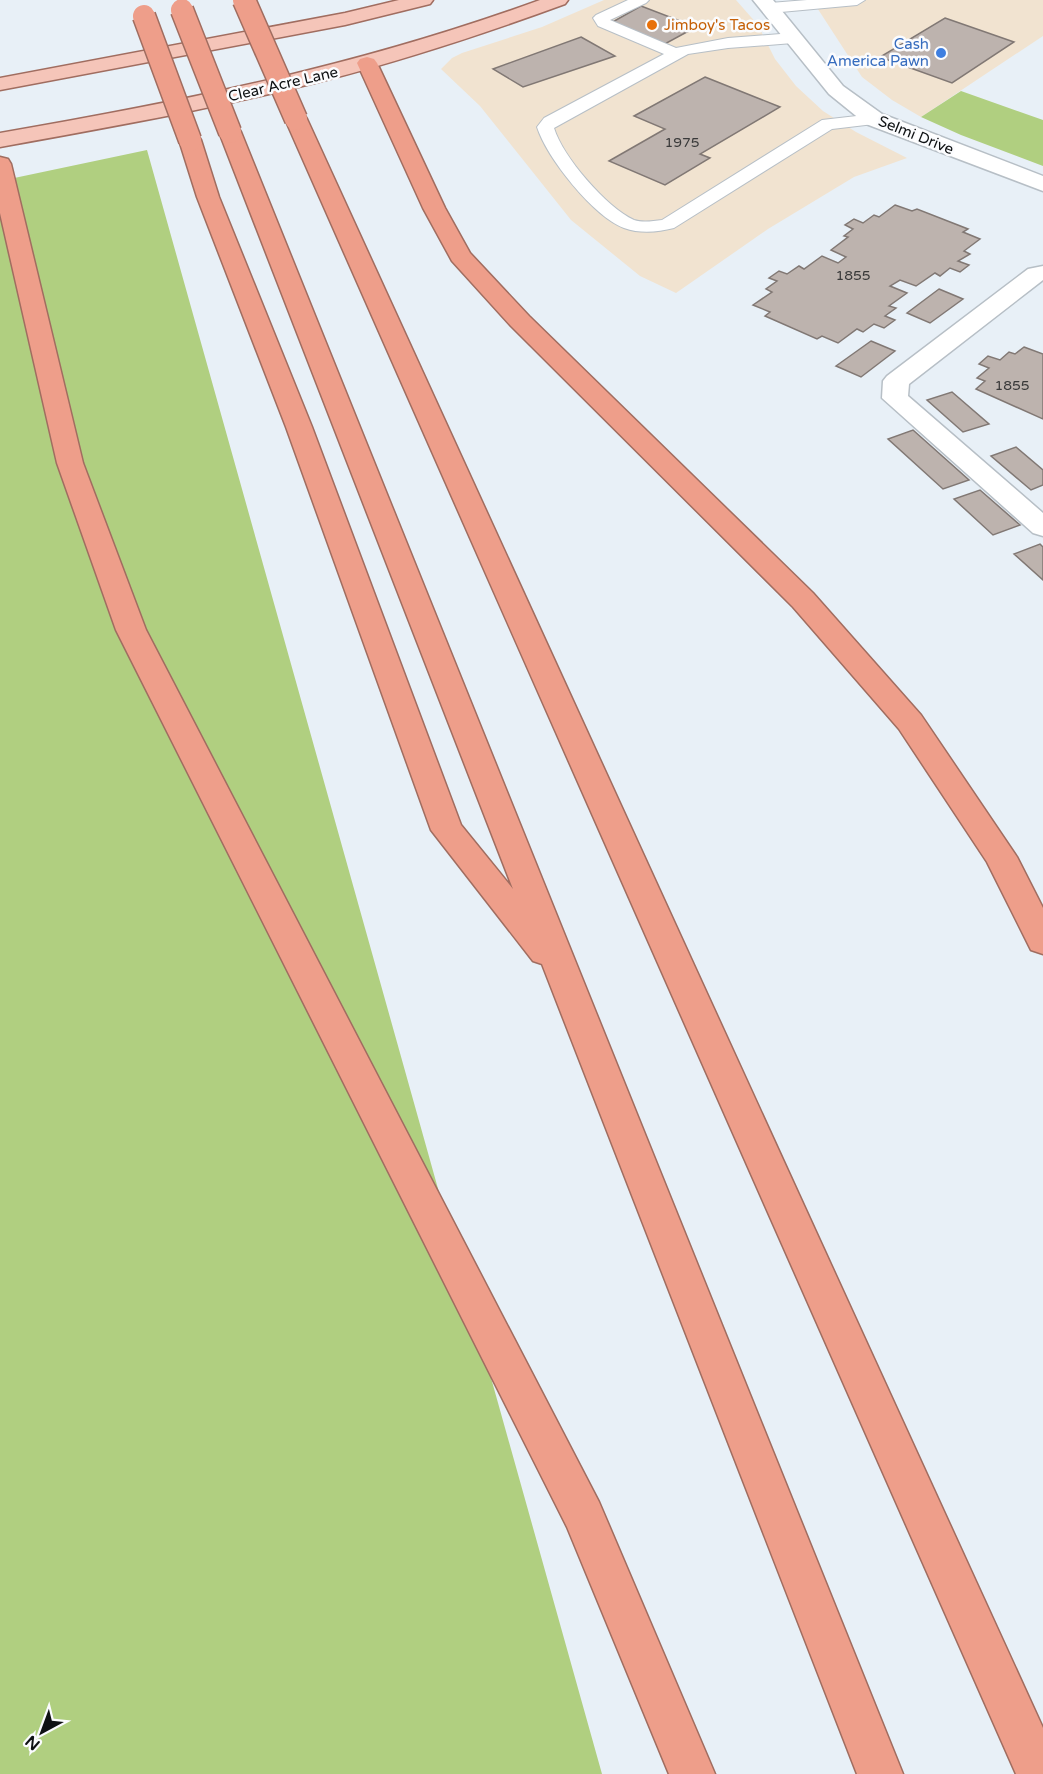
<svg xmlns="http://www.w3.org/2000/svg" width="1043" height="1774" viewBox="0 0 1043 1774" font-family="'Varela Round',sans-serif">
	<rect width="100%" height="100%" fill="#e8f0f7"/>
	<path fill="#f1e3d0" d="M604,0H736L758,25L775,59L796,86L823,111L856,132L907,158L854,177L768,229L676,293L640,276L571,220L480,106L441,69L452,58L462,53L542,27Z
		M812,0H1043V36L921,117L892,100L862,77Z"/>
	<path fill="#b0cf80" d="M961,91L1043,120V166L961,135L921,117Z
		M147,150L602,1774H0V181Z"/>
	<path fill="#bdb3ae" stroke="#817874" stroke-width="1.5" d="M641,6L696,27L663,45L609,24Z
		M945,18L1014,42L952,83L880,57Z
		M581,37L615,56L523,87L493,69Z
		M705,77L780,107L700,154L710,158L665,185L609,161L665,129L634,116Z
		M895,205L912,211L917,209L968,229L963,232L980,239L964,251L970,254L958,261L969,265L960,272L950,268L940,276L935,273L916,286L900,280L890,286L907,293L889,306L896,308L885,316L895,320L884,328L874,324L863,332L857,329L838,343L822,336L817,339L765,316L770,312L753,305L772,292L766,289L777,281L769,278L779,271L787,274L799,266L804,269L822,256L838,263L846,257L831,250L848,237L844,236L853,229L845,225L854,219L863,223L874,215L879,217Z
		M939,289L963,299L930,323L907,313Z
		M871,341L895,351L861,377L836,366Z
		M1024,347L1043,354V419L976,389L985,381L977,378L989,368L979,364L988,356L1000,360L1009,352L1015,354Z
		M952,392L989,424L963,432L927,400Z
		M913,430L969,480L943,489L888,439Z
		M1016,447L1043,470V485L1031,490L991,456Z
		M980,490L1020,525L993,535L954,499Z
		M1040,544L1043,547V580L1014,554Z"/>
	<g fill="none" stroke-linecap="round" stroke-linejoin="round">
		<g stroke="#b7bfc6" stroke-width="2">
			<path id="service" d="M628,0H649L646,3L610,20L676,48L728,38L793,33L801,38L793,43L728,48L688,54L554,128C563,157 606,207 634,220C643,223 653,221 662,220L822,120L874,114L882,119L874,124L832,129L674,228C657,232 641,234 624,228C593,216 547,158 537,127L544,118L664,54L598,26L593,18L596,15Z
				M807,0H865L857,5L770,13L762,8L770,3Z"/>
		</g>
		<g stroke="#b7bfc6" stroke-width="3">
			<path id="minor" d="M753,0H773L843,86L882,114L1043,176V191L866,124L829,94Z
				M1043,266V280L909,384L908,396L1043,513V536L1033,533L882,398L883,381L887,376L1028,269Z"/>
		</g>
		<g stroke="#a06d60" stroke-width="3">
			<path id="primary" d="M399,0H433L430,4L345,25L0,90V78L345,13Z
				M540,0H568L565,4C486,33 407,59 326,80C219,108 109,127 0,147V133C186,101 362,65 540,0Z"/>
		</g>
		<g stroke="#a06d60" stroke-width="3">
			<path id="motorway" d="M367,57L374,59L377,63L445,208L470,253L529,316L813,593L921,715L1017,857L1043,908V954L1031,950L987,862L899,729L793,607L511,326L452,261L423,208L357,63L360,59Z
				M296,113L304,114L307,119L1043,1728V1774H1016L285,119L288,114Z
				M230,126L238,127L241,132L903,1774H857L542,964L533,961L431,830L286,427L197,197L179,140L182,135L190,133L198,135L201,140L219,197L312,427L461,825L513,889L219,132L222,127Z
				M0,157L8,159L11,164L83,463L146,630L599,1502L715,1774H669L567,1527L116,630L57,463L0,213Z"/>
		</g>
		<use href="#service" fill="#fff" fill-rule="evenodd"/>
		<use href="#minor" fill="#fff" fill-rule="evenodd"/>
		<use href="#primary" fill="#f5c5b9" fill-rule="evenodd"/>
		<use href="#motorway" fill="#ee9e8a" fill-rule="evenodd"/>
		<g stroke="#a06d60" stroke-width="25" stroke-linecap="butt">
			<path id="motorway-bridge" d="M244,0L296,119
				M182,10L230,132
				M144,16L190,140"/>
		</g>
		<use href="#motorway-bridge" stroke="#ee9e8a" stroke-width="22"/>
	</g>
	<circle fill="#e8710a" stroke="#fbfcfe" stroke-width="2" cx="652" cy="25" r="6"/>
	<circle fill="#3f7fe0" stroke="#fbfcfe" stroke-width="2" cx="941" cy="53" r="6"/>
	<g text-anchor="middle" stroke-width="5" stroke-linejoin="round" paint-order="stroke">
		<g font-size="14" fill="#3a3a3a">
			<text x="682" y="147">1975</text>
			<text x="853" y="280">1855</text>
			<text x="1012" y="390">1855</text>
		</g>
		<g font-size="15" fill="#c56008" stroke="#fbfcfe" text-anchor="start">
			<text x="664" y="30">Jimboy's Tacos</text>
		</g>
		<g font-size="15" fill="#366cbe" stroke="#fbfcfe" text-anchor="end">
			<text x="929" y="49">Cash<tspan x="929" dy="17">America Pawn</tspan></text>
		</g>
		<g font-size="15" fill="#0e1113" stroke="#fbfcfe">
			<text transform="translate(283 84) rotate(-13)" y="5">Clear Acre Lane</text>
			<text transform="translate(916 135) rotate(22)" y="5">Selmi Drive</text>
		</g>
	</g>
	<g transform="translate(42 1732) rotate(221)" stroke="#fbfcfe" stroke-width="4.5" paint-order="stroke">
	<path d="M0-4.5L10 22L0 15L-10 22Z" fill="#0e1113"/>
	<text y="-9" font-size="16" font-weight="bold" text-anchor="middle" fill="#0e1113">N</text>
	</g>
</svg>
